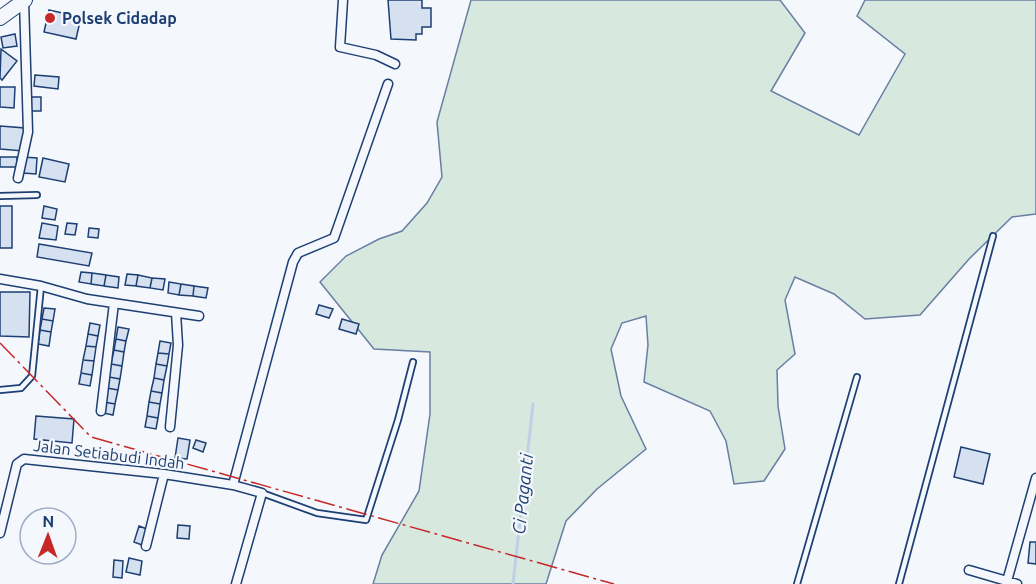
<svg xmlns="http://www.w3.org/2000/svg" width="1036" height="584" viewBox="0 0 1036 584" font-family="Ubuntu,sans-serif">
	<rect width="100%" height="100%" fill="#f4f7fb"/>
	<path fill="#d7e8df" stroke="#687fa3" stroke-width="1.5" d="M471,0H780L805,33L771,91L859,135L905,54L857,16L865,0H1036V214L1012,217L969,259L920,315L865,319L834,294L795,277L785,300L795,354L777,370L778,406L785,449L764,481L734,484L726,441L710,411L644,382L648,345L646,316L622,323L611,349L621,396L646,449L597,489L566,521L546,584H373L382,555L419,491L430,414V352L374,349L320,282L346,256L379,239L402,231L427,203L442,177L437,122Z"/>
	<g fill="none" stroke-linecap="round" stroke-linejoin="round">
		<path stroke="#bed0e5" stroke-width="3" d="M513,584L533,404"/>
	</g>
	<path fill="#d5e0f0" stroke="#1d3f73" stroke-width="1.5" d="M388,0H422V8H431V27H422V34H416V40L391,39Z
		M49,10L81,17L76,39L44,32Z
		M15,34L17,46L3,48L1,37Z
		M1,49L17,61L2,80L0,78Z
		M35,75L59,77L58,89L34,86Z
		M0,87H15L14,108L0,107Z
		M29,97H41V111H28Z
		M0,126L25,128L23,151L0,149Z
		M0,157H17V167H0Z
		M23,157L37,158L36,174L23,173Z
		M43,158L69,164L65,182L39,177Z
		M0,206H12V248H0Z
		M44,206L57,209L55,220L42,218Z
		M42,223L58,226L56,240L39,238Z
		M67,223L77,224L75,235L65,234Z
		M89,228L99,229L98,238L88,237Z
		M39,244L92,253L89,266L37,257Z
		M81,272L92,273L91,284L79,282Z
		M92,273L106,275L104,286L91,284Z
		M127,274L138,275L136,286L125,285Z
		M106,275L119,277L118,288L104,286Z
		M138,275L152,278L150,288L136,286Z
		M152,278L165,279L163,290L150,288Z
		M169,282L181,284L179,295L168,293Z
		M181,284L194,286L193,296L179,295Z
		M194,286L208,288L206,298L193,296Z
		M0,292H30L29,337L0,336Z
		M319,305L333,309L329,318L316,314Z
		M44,308L55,309L53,321L42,319Z
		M42,319L53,321L51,332L40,330Z
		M342,319L359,324L356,334L339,329Z
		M90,323L100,325L98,336L88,334Z
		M118,327L129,329L126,341L116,339Z
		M40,330L51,332L49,346L38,344Z
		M88,334L98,336L96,347L86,346Z
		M116,339L126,341L124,352L114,350Z
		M160,341L171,343L169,354L158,353Z
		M86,346L96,347L94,361L83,360Z
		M114,350L124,352L122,366L111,364Z
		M158,353L169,354L167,366L156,364Z
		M83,360L94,361L92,375L81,373Z
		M111,364L122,366L120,379L109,377Z
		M156,364L167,366L164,380L154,378Z
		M81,373L92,375L90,386L79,384Z
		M109,377L120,379L118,390L107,388Z
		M154,378L164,380L162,393L151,391Z
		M107,388L118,390L115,404L104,402Z
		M151,391L162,393L160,404L149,402Z
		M104,402L115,404L113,415L103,413Z
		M149,402L160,404L158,418L147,416Z
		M36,416L74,419L72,443L34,439Z
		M147,416L158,418L156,429L145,427Z
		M178,438L190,440L187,459L175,458Z
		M196,440L206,443L203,452L193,448Z
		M961,447L990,454L983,484L954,477Z
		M178,525L190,526L189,539L177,538Z
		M139,526L147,529L142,545L134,542Z
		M1030,542H1036V564L1028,563Z
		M129,558L142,561L140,575L126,572Z
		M114,560L123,561L122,578L113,577Z"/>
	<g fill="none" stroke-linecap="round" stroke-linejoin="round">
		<g stroke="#1d3f73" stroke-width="8">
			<path id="lane" d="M0,196L37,195
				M0,390L21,388L32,376L41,286
				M262,493L317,513L366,520L398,420L413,362
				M797,584L857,377
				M899,584L993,236"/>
		</g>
		<g stroke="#1d3f73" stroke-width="11">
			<path id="street" d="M343,0L340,47L376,55L395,64
				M18,178L28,132L24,1
				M0,279L41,286L87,299L199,316
				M101,411L114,303
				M170,427L178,345L176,313
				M233,485L293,262L298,253L334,238L388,84
				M0,533L17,464L24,459L164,474L233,485L262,493L236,584
				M146,546L164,474
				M969,570L1017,584
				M1007,581L1036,478"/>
		</g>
		<g stroke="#1d3f73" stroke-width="16">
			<path id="primary" d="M0,18L25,0"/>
		</g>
		<use href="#lane" stroke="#f4f7fb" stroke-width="4.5"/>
		<use href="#street" stroke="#f4f7fb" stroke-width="8"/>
		<use href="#primary" stroke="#f4f7fb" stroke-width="14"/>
		<path stroke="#c62828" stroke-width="1.5" stroke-dasharray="21 4.5 3 4.5" stroke-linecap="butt" d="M0,343L91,437L614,584"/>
	</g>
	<circle fill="#c62828" stroke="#f4f7fb" stroke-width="2" cx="50" cy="18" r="6"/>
	<g text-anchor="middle" stroke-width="4.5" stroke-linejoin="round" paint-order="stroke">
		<g font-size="16" font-weight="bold" fill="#1d3f73" stroke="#f4f7fb" text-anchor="start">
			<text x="62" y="24">Polsek Cidadap</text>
		</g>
		<g font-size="16" fill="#1d3f73" stroke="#f4f7fb">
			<text transform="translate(109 454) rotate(7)" y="6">Jalan Setiabudi Indah</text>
		</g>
		<g font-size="18" font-style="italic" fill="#1d3f73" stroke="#f4f7fb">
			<text transform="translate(523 494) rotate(-84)" y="6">Ci Paganti</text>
		</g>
	</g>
	<g transform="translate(48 536) rotate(1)"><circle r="28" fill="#f4f7fb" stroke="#9eadc5" stroke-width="1.5"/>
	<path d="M0-4.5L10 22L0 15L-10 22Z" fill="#c62828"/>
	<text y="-9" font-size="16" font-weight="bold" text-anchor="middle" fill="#1d3f73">N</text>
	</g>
</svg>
